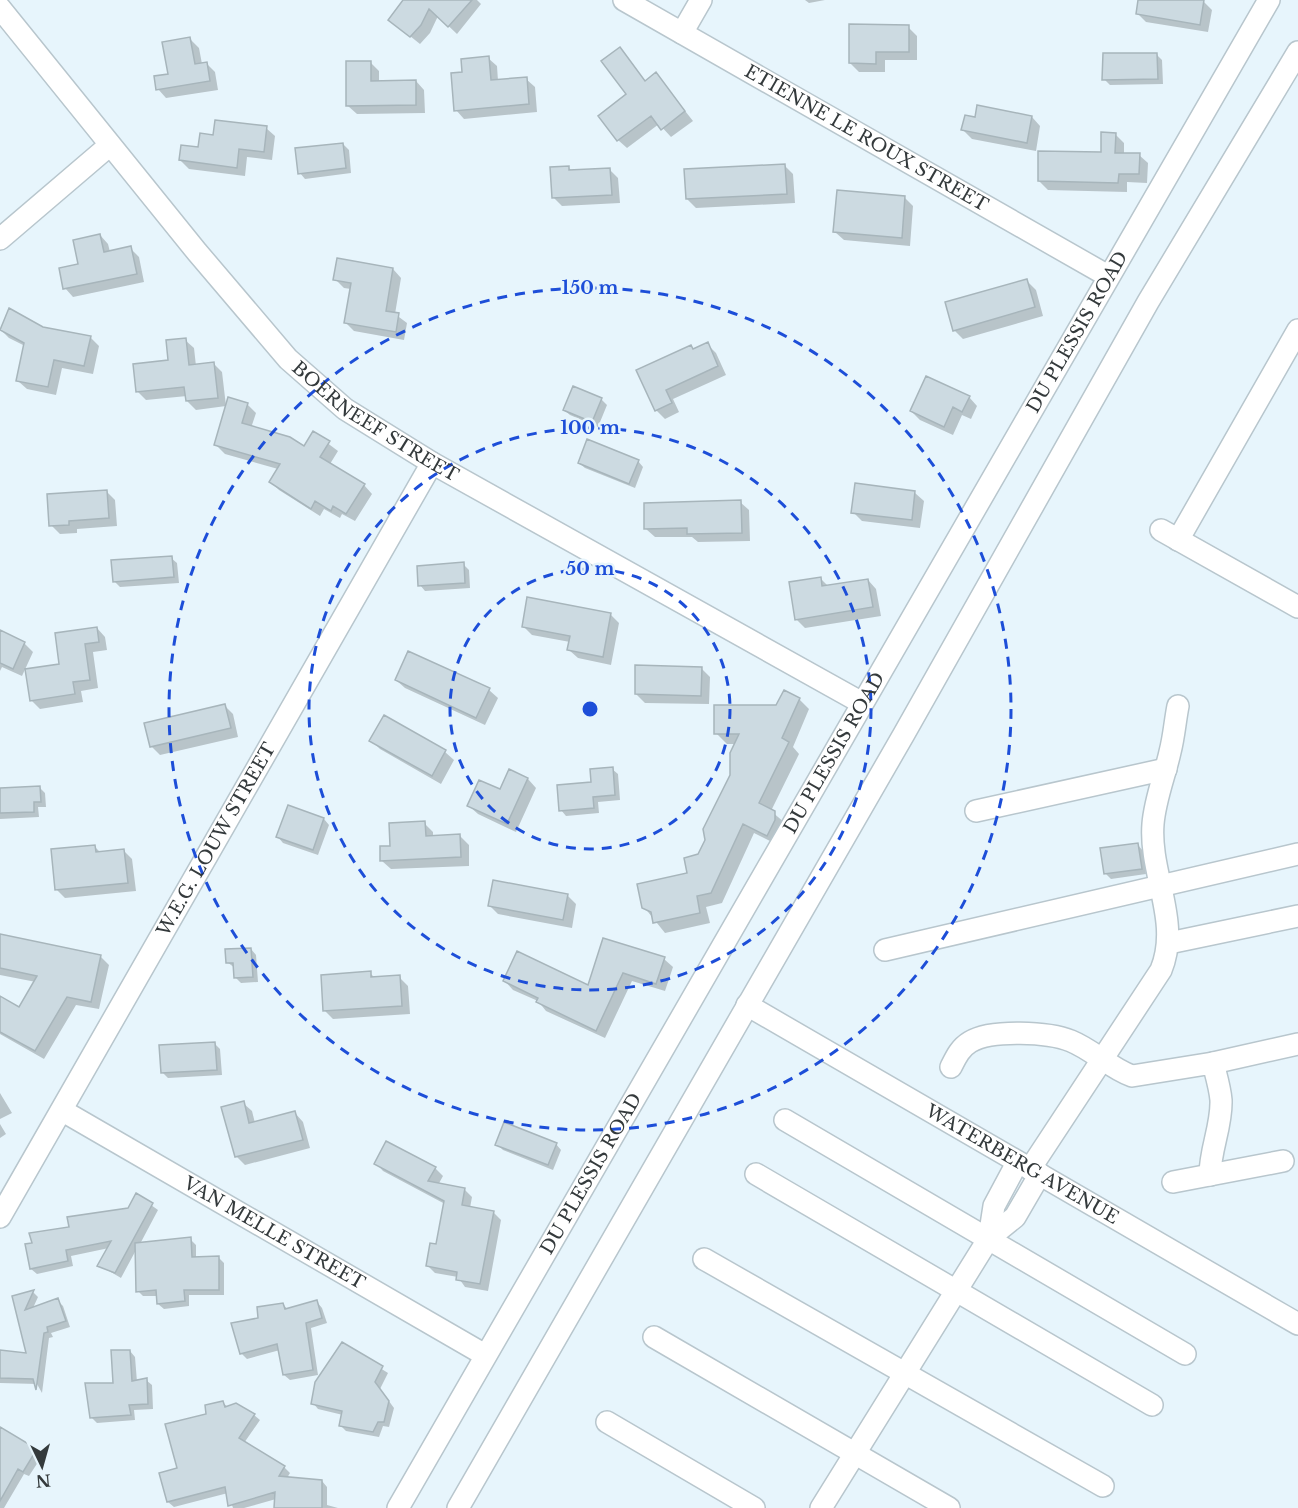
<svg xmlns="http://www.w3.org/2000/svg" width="1298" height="1508" viewBox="0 0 1298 1508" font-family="'Libre Baskerville',serif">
	<rect width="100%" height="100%" fill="#e7f5fc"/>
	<path fill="#0003" d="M405,0H477L481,4L457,34L438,16L430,33L420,44L390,20Z
		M805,0H825L809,3Z
		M1140,0L1203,1L1212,10L1208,32L1146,22L1138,14Z
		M908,27L917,36V60H885V72H859L850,63Z
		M190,39L199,48L202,64H207L215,72L218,90L166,98L158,89Z
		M620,49L646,82L656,74L693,121L671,137L659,124L627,148L618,140L629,95Z
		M1157,55L1162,60L1163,84L1110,85L1104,79Z
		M488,58L497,66L498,81L526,79L535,87L537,112L464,119L456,110L464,74Z
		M370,62L379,71V82L416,81L424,90L425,113L357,114L348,106Z
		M1032,117L1040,126L1036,151L972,139L963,130L976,119Z
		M266,128L275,136L272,160L247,157L245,176L189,169L180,160L214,136Z
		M1115,134L1124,143V154L1139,155L1148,163L1147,183L1127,182V192L1048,190L1039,181L1102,154Z
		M343,144L349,150L351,173L305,179L300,173Z
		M784,165L793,174L795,203L696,208L687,199Z
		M569,168L572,171L609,169L618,178L620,203L562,206L553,197Z
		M905,198L913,206L910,246L844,240L835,232Z
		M100,235L108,244L110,252L130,248L139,257L144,282L73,297L65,288Z
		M393,269L401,278L395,314L407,323L404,340L354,331L345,322L351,289L344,288L335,279Z
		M1027,281L1036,290L1043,316L963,339L954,330Z
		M43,328L90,337L99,346L93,374L62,368L56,395L27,389L18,381L25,346L9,338L0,329Z
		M185,340L194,348L196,366L213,363L222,372L226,406L196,410L187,401V396L146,400L138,392L170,361Z
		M707,344L716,353L726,375L673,399L679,412L665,419L656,410L638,371Z
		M969,397L977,406L971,419L962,415L953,435L920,420L911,411Z
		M601,399L607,405L598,427L570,415L564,410Z
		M247,404L256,413L251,428L304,448L314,433L338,451L330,464L364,485L372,494L355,521L342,514L340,518L324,509L320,516L279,490L271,482L278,469L225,454L216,445Z
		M638,461L643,467L635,488L585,468L579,463Z
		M107,492L115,500L117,526L77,529V533L60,534L51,525Z
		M915,493L924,501L920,528L862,521L853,512Z
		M740,502L749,510L750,541L698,542L692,537H655L646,529Z
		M171,558L177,563L179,583L120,587L114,581Z
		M463,564L469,570L470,588L425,591L420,585Z
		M820,578L828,586L868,580L876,589L881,616L805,628L796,619Z
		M610,614L619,623L611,665L578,658L569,650L570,642L532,635L523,626Z
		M97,628L105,637L107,650L93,652L98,688L81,691L83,702L40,709L31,700Z
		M0,632L24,643L33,652L22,676L2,667L0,671Z
		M701,668L710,677L709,704L645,703L636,694Z
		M396,680L489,690L498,698L485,725L405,688Z
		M799,699L809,709L793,747L799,754L771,811L785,823L778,845L754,833L722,903L706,907L710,923L665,933L644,907L689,874L706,840L731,775L736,744H727L716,733Z
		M224,705L233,714L238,737L160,755L152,747L146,724Z
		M385,717L445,752L454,760L441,784L380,749L371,740Z
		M612,769L618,774L620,800L598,802L599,813L566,816L561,810Z
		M510,771L528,779L536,788L516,832L478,814L469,806L501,791Z
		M40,788L45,793L46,807H38L39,817L0,819V790Z
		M324,819L329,825L318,855L283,843L278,837Z
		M424,823L433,832V837L460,836L469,845V866L391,869L382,861L391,847Z
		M1138,845L1143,851L1146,874L1111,879L1105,873Z
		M94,846L101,853L124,851L132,859L136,891L65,898L56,889Z
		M567,895L576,904L572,928L498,914L489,905Z
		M0,936L100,956L109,965L99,1009L76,1005L44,1059L0,1034V998L20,1009L36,982L0,975Z
		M604,940L664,959L673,967L665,991L632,981L605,1038L546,1011L538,1001L513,990L505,981L589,987Z
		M251,949L256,955L258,982L241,983L235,977V968L227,962Z
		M370,973L376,979L399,977L408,986L410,1014L333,1019L324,1010Z
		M214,1043L220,1049L222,1075L168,1078L162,1072Z
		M0,1093L12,1113L0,1119Z
		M243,1103L252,1111L255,1123L295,1113L303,1122L310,1148L245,1165L236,1156Z
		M0,1124L6,1134L0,1138Z
		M497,1144H556L561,1150L553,1170L503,1150Z
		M376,1163L435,1168L443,1176L438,1185L465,1190L472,1197L470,1208L493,1212L501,1220L488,1291L465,1287L458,1277L435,1273L427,1265L437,1246L445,1204L383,1171Z
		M137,1195L158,1210L140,1244L190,1239L196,1245V1258L218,1257L224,1263V1295H189V1306L164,1309L158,1304V1296H143L138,1291L136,1250L121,1278L99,1265L109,1248L71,1256L73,1266L37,1274L31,1269L71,1229L129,1209Z
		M33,1292L38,1297L33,1308L57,1300L63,1306L70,1327L51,1333L53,1337L49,1338L42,1393L37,1384L0,1383V1352L28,1354L13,1297Z
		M317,1302L322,1308L327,1323L311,1328L318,1375L290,1380L284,1375L280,1350L247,1359L241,1353L283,1304L288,1310Z
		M342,1344L388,1373L380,1389L394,1408L389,1427L383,1426L379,1437L346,1431L341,1426L343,1415L318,1409L313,1403Z
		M130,1351L135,1357L137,1382L146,1380L152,1385L153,1409L134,1410L135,1420L97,1423L91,1417L115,1384Z
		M223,1403L228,1407L254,1415L260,1420L244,1443L284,1467L290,1473L287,1478L322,1481L327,1487V1505L338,1508H276V1499L244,1508H233L228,1493L174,1507L168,1502L179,1469L208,1415Z
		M0,1429L42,1456L29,1476L24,1474L4,1508H0Z"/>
	<path fill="#ccdae1" stroke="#a7b5bb" stroke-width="1.5" d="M403,0H472L448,27L429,9L421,25L410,37L388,20Z
		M1138,0H1204L1200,25L1136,14Z
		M849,24L909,25V52H876V64L849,63Z
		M190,37L195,64L207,62L210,81L156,90L154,76L168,74L162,42Z
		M620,47L645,81L656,72L685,111L661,130L651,116L617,141L598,116L626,94L601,61Z
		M1103,53H1157L1158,79L1102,80Z
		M489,56L491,80L527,77L529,104L454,111L451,73L462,72L461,59Z
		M346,61H371V81L416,80V105L346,106Z
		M977,105L1032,116L1027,143L961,130L965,115L975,117Z
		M215,120L267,126L264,152L239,149L237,168L179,160L181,145L198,147L200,133L213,135Z
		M1101,132L1116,133L1115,153H1140L1139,174H1119L1118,183L1038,181V151L1101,152Z
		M343,143L346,168L298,174L295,148Z
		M785,164L787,194L686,199L684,169Z
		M569,166V170L610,168L612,195L552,198L550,167Z
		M837,190L905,196L902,238L833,232Z
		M100,234L104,252L131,246L137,274L63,289L59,268L78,264L73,240Z
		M337,258L393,268L386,311L399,313L396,332L344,323L351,283L333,280Z
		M1027,279L1035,307L953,331L945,302Z
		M9,308L43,327L91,336L84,366L54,360L48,387L16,381L24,343L0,330Z
		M186,338L189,365L214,362L218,398L186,401L184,387L136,392L133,364L168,360L166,340Z
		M708,342L718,366L666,390L672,403L655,411L636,370L691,345L693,349Z
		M926,376L970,396L962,412L953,407L944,427L910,411Z
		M573,386L602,398L592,422L563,410Z
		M228,397L248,403L242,423L290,437L304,446L313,431L330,441L320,457L365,484L346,514L333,506L331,511L315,501L311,509L269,482L280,464L214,445Z
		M587,439L639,460L629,484L578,463Z
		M855,483L915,491L912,520L851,513Z
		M107,490L109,518L69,521V525L49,526L47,494Z
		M741,500L742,533L687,534V528L644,529V503Z
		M172,556L174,577L113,582L111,560Z
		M464,562L465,583L418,586L417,566Z
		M821,577L822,586L868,579L873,607L795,620L789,582Z
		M527,597L611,613L603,657L567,650L570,636L522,627Z
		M97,627L99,642L85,644L90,680L73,682L75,694L30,701L25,669L59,664L55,633Z
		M0,630L25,642L13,669L0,663Z
		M408,651L490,688L476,718L395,680Z
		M635,665L702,667L701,696L635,694Z
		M784,690L800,698L782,738L789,742L759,803L775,811V820L767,836L743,824L711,893L697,896L700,913L653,923L651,912L642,908L637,884L687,873L684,858L698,854L705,840L703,829L730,775V753L739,734H714V705H776Z
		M225,704L231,728L150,747L144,723Z
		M384,715L446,750L432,776L369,741Z
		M613,767L615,795L593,797L594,808L559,811L557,785L591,782L590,769Z
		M509,769L528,778L507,824L467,806L479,780L500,789Z
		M40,786L41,802H34V812L0,813V788Z
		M288,805L324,818L313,850L276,837Z
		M425,821L426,836L460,834L461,857L380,861V846H390L389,823Z
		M1138,843L1142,869L1104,874L1100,848Z
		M95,845L96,852L124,849L128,883L55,890L51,849Z
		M493,880L568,894L563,920L488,906Z
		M0,934L101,955L91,1002L67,997L35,1051L0,1032V996L19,1007L37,976L0,968Z
		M603,938L665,957L656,984L623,973L596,1031L536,1002L538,998L503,981L517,951L588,985Z
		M251,948L253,977L234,978L233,963H226L225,949Z
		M371,971V977L400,975L402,1006L323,1011L321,975Z
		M215,1042L217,1070L161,1073L159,1045Z
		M244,1101L249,1123L295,1111L303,1140L235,1157L221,1107Z
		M504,1122L557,1143L548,1165L495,1145Z
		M386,1141L436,1167L428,1181L465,1188L462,1205L494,1211L480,1284L456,1280L457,1272L426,1266L430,1243L436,1244L444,1201L374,1164Z
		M136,1193L153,1203L115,1273L97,1266L111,1241L66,1250L68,1261L30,1269L25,1244L32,1243L29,1233L69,1227L67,1217L128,1208Z
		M191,1237L192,1257L219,1256V1290H184L185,1301L157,1304L156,1290L136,1292L135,1243Z
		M34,1290L25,1310L58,1298L66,1321L47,1327L48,1332L44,1333L36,1390L33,1379L0,1378V1350L26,1353L12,1296Z
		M317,1300L322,1318L306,1323L313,1370L283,1375L277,1344L240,1354L231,1323L258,1318L257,1307L283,1303L285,1309Z
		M342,1342L383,1366L375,1382L389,1401L384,1422H378L373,1432L339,1426L342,1411L311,1404L315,1382Z
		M111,1350H130L132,1381L147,1378L148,1404L129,1405L131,1415L90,1418L85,1383H113Z
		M223,1401L225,1407L236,1403L255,1414L239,1438L285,1466L279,1476L322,1480V1508H274L275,1492L228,1506L225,1487L167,1502L159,1473L177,1468L165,1424L206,1414L205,1405Z
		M0,1427L37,1449L23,1472L18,1469L0,1501Z"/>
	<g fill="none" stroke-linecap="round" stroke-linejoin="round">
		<g stroke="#b8c6cd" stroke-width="24">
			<g id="minor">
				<path id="s1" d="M624,0L1108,276"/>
				<path id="s2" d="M0,8L197,252L288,359L345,409L432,463L862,703"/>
				<path d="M682,33L701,0"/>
				<path d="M0,239L110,145"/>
				<path d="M1161,530L1298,607"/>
				<path d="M1178,540L1298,330"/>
				<path d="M976,811L1166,769"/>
				<path d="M1169,943L1298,916"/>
				<path d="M885,950L1298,854"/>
				<path id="s3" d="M747,1005L1298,1324"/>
				<path d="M1213,1063L1298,1044"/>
				<path d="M951,1067C956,1057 960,1048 970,1042C991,1029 1049,1032 1071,1041C1093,1050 1110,1068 1132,1076L1213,1063C1216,1075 1220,1088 1221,1100C1222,1126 1210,1149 1210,1175"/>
				<path id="s4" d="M63,1111L485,1355"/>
				<path d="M785,1120L1185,1354"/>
				<path d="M1030,1169L1161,970C1181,921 1149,874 1153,824C1155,799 1165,775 1170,752C1174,737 1175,721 1178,706"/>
				<path d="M756,1174L1152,1405"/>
				<path d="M1173,1182L1283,1161"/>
				<path id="s5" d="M0,1217L432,463"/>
				<path d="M989,1238L994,1206L1017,1163"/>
				<path d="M704,1259L1103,1486"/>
				<path d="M654,1337L949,1508"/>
				<path d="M607,1422L754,1508"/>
				<path id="s6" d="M398,1508L1269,0"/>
				<path d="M458,1508L904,734L1148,302L1298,52"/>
				<path d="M821,1508L989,1238L1015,1217L1040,1174"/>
			</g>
		</g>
		<use href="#minor" stroke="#fff" stroke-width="21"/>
	</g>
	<g fill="none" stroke="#1d4ed8" stroke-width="3" stroke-dasharray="10 8">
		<circle cx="590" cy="709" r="140"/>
		<circle cx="590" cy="709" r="281"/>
		<circle cx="590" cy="709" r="421"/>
	</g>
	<g text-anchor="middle" stroke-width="5" stroke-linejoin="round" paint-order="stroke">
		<g font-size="18" fill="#343a3c" stroke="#e7f5fc">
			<text dy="6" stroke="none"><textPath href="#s1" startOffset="279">ETIENNE LE ROUX STREET</textPath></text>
			<text dy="6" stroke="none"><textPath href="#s6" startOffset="1358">DU PLESSIS ROAD</textPath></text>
			<text dy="6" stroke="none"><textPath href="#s2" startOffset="562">BOERNEEF STREET</textPath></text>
			<text dy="6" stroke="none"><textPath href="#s6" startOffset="872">DU PLESSIS ROAD</textPath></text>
			<text dy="6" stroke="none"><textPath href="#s5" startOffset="435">W.E.G. LOUW STREET</textPath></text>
			<text dy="6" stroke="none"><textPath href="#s3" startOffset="318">WATERBERG AVENUE</textPath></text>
			<text dy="6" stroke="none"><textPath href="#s6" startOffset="386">DU PLESSIS ROAD</textPath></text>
			<text dy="6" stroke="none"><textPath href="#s4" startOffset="244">VAN MELLE STREET</textPath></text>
		</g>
	</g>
	<circle cx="590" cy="709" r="9" fill="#1d4ed8" stroke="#e7f5fc" stroke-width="3"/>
	<g font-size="18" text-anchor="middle" font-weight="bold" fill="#1d4ed8" stroke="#e7f5fc" stroke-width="5" stroke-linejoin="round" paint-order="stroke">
		<text x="590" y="294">150 m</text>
		<text x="590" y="434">100 m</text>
		<text x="590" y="575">50 m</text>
	</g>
	<g transform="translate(42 1466) rotate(175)" stroke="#e7f5fc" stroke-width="4.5" paint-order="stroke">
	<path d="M0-4.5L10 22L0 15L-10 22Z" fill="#343a3c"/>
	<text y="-9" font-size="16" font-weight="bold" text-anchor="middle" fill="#343a3c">N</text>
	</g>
</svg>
